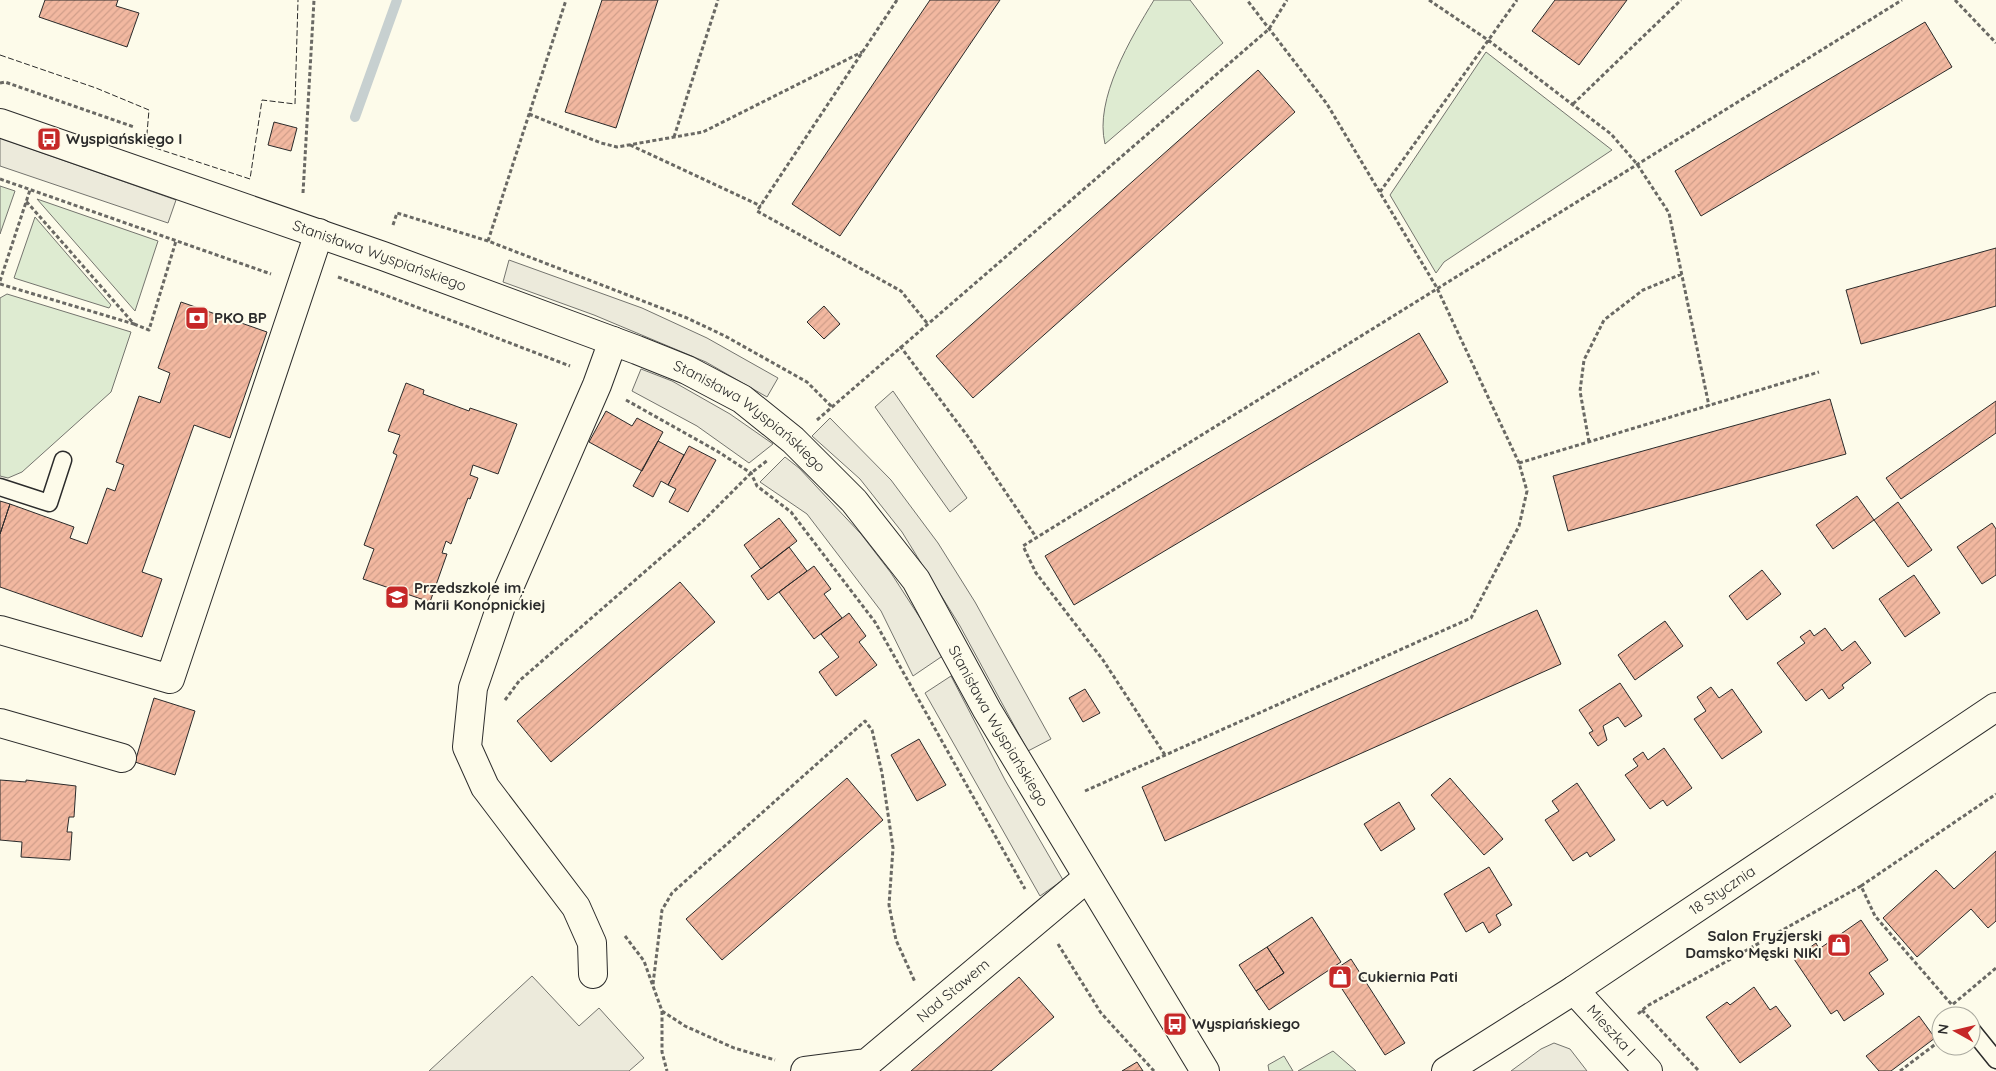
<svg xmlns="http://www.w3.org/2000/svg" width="1996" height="1071" viewBox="0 0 1996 1071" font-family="Quicksand,sans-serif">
	<defs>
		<pattern id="building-hatch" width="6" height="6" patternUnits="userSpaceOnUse" patternTransform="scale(1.25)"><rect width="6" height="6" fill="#f2b8a0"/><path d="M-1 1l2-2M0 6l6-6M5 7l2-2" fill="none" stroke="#d09e8a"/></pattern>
	</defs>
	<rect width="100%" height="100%" fill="#fdfbea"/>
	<path fill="#deebd1" stroke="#74746e" d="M1154,0H1190L1223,43L1105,144C1094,99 1131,38 1154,0Z
		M1486,52L1612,150L1444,262L1436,273L1390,195Z
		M0,186L15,191L0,234Z
		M37,199L158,241L135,311Z
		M35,217L111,305L109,308L14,278Z
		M7,294L131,332L111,392L22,472L8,478L0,476V298Z
		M1333,1051L1356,1071H1298Z
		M1284,1056L1293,1071H1269L1268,1065Z"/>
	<path fill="#eceadb" stroke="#74746e" d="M0,138L176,200L168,223L0,166Z
		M509,260L642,308L707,338L778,378L767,397L706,362L594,315L503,282Z
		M641,369L672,381L730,414L773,444L749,463L697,426L632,391Z
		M893,391L967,498L950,512L875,407Z
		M830,418L891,480L938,543L975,602L1051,739L1028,751L960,626L902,532L860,479L812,436Z
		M785,457L799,468L861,534L891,573L944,655L913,676L881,611L807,514L760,482Z
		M951,676L1005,780L1063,880L1040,896L925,693Z
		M532,976L579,1026L599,1008L644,1058L629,1071H429Z
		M1554,1043L1570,1049L1587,1071H1511L1541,1049Z"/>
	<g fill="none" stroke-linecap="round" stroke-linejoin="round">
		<path stroke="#c7d0d0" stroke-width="10" d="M355,117L397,0"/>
	</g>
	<path fill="url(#building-hatch)" stroke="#2b2b2b" d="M45,0H118L116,6L139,13L127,47L39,17Z
		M602,0H658L616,128L565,112Z
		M930,0H1000L840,236L792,204Z
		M1555,0H1627L1579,65L1532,31Z
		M1925,22L1952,67L1701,216L1675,171Z
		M1258,70L1295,112L973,398L936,356Z
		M274,122L297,128L291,151L268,145Z
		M1996,248V306L1861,344L1846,290Z
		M181,302L267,332L230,438L194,425L142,572L162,579L142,637L0,587V534L10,504L74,527L70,538L87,544L107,488L115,491L124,465L116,462L139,396L160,403L170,373L158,368Z
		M824,306L840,324L824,339L807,322Z
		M1419,333L1448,382L1074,605L1045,556Z
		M406,383L424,390L423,394L469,411L470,408L517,424L498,474L473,465L470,475L478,478L470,499L468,498L451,544L446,541L442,553L447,554L430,602L363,579L374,549L364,545L397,455L393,453L400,435L388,431Z
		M1830,399L1846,454L1568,531L1553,476Z
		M1996,401V433L1901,499L1886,478Z
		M606,411L632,426L637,418L663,432L642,471L589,442Z
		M658,441L684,455L668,485L661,481L653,497L633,486Z
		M689,446L716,460L688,512L669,502L676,489L668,485Z
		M1857,496L1874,520L1833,549L1816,525Z
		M0,501L10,504L0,534Z
		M1898,502L1932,550L1908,567L1874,520Z
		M779,518L797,541L761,569L744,545Z
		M1992,523L1996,529V575L1982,584L1957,547Z
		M789,547L807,571L768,600L751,576Z
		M814,566L831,589L824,594L842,618L814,639L779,592Z
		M1762,570L1781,594L1747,620L1729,596Z
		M1914,575L1940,613L1905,637L1879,599Z
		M680,582L715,622L551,762L517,721Z
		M1537,610L1561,664L1165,841L1142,787Z
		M849,613L866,636L859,642L877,665L836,696L819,672L839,657L821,634Z
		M1665,621L1683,646L1635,680L1618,655Z
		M1825,628L1842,651L1855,641L1871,663L1842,685L1844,688L1829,699L1822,689L1806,701L1777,663L1805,643L1800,637L1810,630L1814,636Z
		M1620,683L1642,716L1625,727L1618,717L1603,726L1607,740L1598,746L1589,733L1593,731L1579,710Z
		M1711,687L1719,698L1732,689L1762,732L1722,759L1694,719L1706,711L1697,697Z
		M1085,689L1100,713L1083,722L1069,698Z
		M154,698L195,711L175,775L135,762Z
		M919,739L946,785L917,801L891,755Z
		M1664,748L1692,788L1667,806L1663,800L1650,809L1625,775L1638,766L1633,759L1643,752L1648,760Z
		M847,778L883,820L722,960L686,919Z
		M1450,778L1503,839L1484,855L1431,795Z
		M0,780L26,782V780L76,786L74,817H69L67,832H72L70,860L21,857L22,842L0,840Z
		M1577,783L1615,840L1590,857L1587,852L1573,861L1545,820L1559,811L1552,801Z
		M1399,802L1415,829L1381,851L1364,824Z
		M1996,851V921L1988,928L1971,909L1917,957L1883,918L1936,870L1954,889Z
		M1489,867L1512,905L1496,915L1501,925L1489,933L1483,922L1466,932L1444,894Z
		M1312,917L1341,962L1269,1010L1256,991L1284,973L1267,947Z
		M1861,920L1888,960L1869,973L1884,994L1844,1021L1837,1010L1831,1014L1794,959L1816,943L1819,949Z
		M1267,947L1284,973L1256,991L1239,965Z
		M1351,959L1405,1043L1385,1055L1331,972Z
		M1019,977L1054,1017L991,1071H911Z
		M1754,987L1770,1010L1776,1006L1791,1026L1740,1063L1706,1017L1727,1002L1730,1005Z
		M1919,1016L1935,1038L1891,1071H1879L1866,1056Z
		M1137,1062L1143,1071H1122Z"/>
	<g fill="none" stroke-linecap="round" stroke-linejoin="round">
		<g stroke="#2b2b2b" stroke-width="19">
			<path id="lane" d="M0,487L49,503L63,460
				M1971,1029L1996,1060"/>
		</g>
		<g stroke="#2b2b2b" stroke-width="30">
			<g id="street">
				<path id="s1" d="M0,123L383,256L637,350L687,370L742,399L793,440L854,501L916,580L987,710L1205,1071"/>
				<path d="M0,630L170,679L319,233"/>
				<path d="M0,723L122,758"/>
				<path d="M593,974L592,943L576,907L485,787L467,747L473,688L501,606L597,385L613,341"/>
				<path id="s2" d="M1574,990L1648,1071"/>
				<path id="s3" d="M805,1071L867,1063L1087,878"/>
			</g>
		</g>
		<g stroke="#2b2b2b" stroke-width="30">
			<g id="secondary">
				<path id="s4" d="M1446,1071L1574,990L1996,707"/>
			</g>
		</g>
		<path stroke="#6a6964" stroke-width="3" stroke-dasharray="4 2.5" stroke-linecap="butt" d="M897,0L757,211L901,291L927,323
			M1429,0L1488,40L1611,134L1637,164L1669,213L1709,406
			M1955,0L1996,43
			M0,83L5,82L134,127
			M1573,104L1681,0
			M529,114L601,143L617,147L703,132L862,52
			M674,137L718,0
			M630,145L761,206
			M0,179L271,274
			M1380,192L1517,0
			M303,193L314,0
			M393,225L397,213L488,241L687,318L725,336L807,382L832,407
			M488,241L566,0
			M338,277L570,366
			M0,281L30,190
			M0,284L134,324L26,201
			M134,324L149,330L176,241
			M900,346L969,438L1036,537
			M626,400L717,451L751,473L757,486L791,512L875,622L1025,889
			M817,420L1269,29L1287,0
			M1589,442L1580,391L1584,360L1604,320L1643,290L1682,274
			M1519,463L1819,372
			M505,700L519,681L702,522L751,473L768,460
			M1165,755L1103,660L1036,573L1023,546L1902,0
			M1085,791L1471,618L1519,526L1527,491L1519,463L1437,288L1327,104L1247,0
			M1861,886L1996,794
			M625,936L644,961L662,1011L685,1026L734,1048L775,1060
			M1058,944L1101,1013L1154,1071
			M653,984L662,910L672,893L865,721L872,730L882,773L893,848L889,905L896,940L915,982
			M1642,1010L1699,1071
			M662,1011V1052L667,1071
			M1638,1014L1647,1006L1861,886L1875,916L1952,1005L1996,968
			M1900,1071L1941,1040"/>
		<use href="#lane" stroke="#fdfbea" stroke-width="16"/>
		<use href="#street" stroke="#fdfbea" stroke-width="28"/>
		<use href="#secondary" stroke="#fdfbea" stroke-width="28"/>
		<path stroke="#2b2b2b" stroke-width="1" stroke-dasharray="6 2.5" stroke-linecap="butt" d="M0,55L96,88L149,110L146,145L250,179L262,100L295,104L298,0"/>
	</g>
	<defs>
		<g id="bus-square" transform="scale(1.25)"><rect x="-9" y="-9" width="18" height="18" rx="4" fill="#c62828" stroke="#fdfbea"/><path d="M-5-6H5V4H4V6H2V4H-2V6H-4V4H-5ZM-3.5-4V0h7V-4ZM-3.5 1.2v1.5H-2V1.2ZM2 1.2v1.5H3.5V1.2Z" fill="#fff"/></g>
		<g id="bank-square" transform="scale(1.25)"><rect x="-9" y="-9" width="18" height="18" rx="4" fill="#c62828" stroke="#fdfbea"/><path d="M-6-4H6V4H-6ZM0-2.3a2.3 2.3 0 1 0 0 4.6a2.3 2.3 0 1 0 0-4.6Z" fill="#fff"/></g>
		<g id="school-square" transform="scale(1.25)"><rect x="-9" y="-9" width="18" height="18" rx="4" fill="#c62828" stroke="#fdfbea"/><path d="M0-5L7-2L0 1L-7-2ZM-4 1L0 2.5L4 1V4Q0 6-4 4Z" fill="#fff"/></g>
		<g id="shop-square" transform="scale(1.25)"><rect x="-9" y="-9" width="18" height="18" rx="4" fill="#c62828" stroke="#fdfbea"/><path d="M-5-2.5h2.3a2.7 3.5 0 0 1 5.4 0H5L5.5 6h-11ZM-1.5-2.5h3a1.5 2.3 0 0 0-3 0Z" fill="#fff"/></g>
	</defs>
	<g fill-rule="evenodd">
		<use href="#bus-square" x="49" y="139"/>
		<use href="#bank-square" x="197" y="318"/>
		<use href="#school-square" x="397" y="597"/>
		<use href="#shop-square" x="1839" y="945"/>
		<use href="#shop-square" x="1340" y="977"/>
		<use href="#bus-square" x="1175" y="1024"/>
	</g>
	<g text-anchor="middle" stroke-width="4" stroke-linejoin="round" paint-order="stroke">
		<g font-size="15" font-weight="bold" fill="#2b2b2b" stroke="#fdfbea" text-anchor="start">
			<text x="66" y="144">Wyspiańskiego I</text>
			<text x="214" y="323">PKO BP</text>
			<text x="414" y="593">Przedszkole im.<tspan x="414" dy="17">Marii Konopnickiej</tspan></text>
			<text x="1822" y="941" text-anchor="end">Salon Fryzjerski<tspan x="1822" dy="17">Damsko Męski NIKI</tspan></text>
			<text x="1358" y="982">Cukiernia Pati</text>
			<text x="1192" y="1029">Wyspiańskiego</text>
		</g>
		<g font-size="15" fill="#2b2b2b" stroke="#fdfbea">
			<text dy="5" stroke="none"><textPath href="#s1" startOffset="402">Stanisława Wyspiańskiego</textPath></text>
			<text dy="5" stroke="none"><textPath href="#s1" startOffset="808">Stanisława Wyspiańskiego</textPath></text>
			<text dy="5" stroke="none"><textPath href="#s1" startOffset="1212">Stanisława Wyspiańskiego</textPath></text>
			<text dy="5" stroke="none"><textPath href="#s4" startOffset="330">18 Stycznia</textPath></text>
			<text dy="5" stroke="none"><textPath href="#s3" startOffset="175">Nad Stawem</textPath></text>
			<text dy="5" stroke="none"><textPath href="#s2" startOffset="55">Mieszka I</textPath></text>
		</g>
	</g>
	<g transform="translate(1956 1031) rotate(278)"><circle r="24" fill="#fdfbea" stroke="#a9a89e"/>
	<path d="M0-4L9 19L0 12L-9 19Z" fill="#c62828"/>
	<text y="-8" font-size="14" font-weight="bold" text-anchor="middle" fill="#2b2b2b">N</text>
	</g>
</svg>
